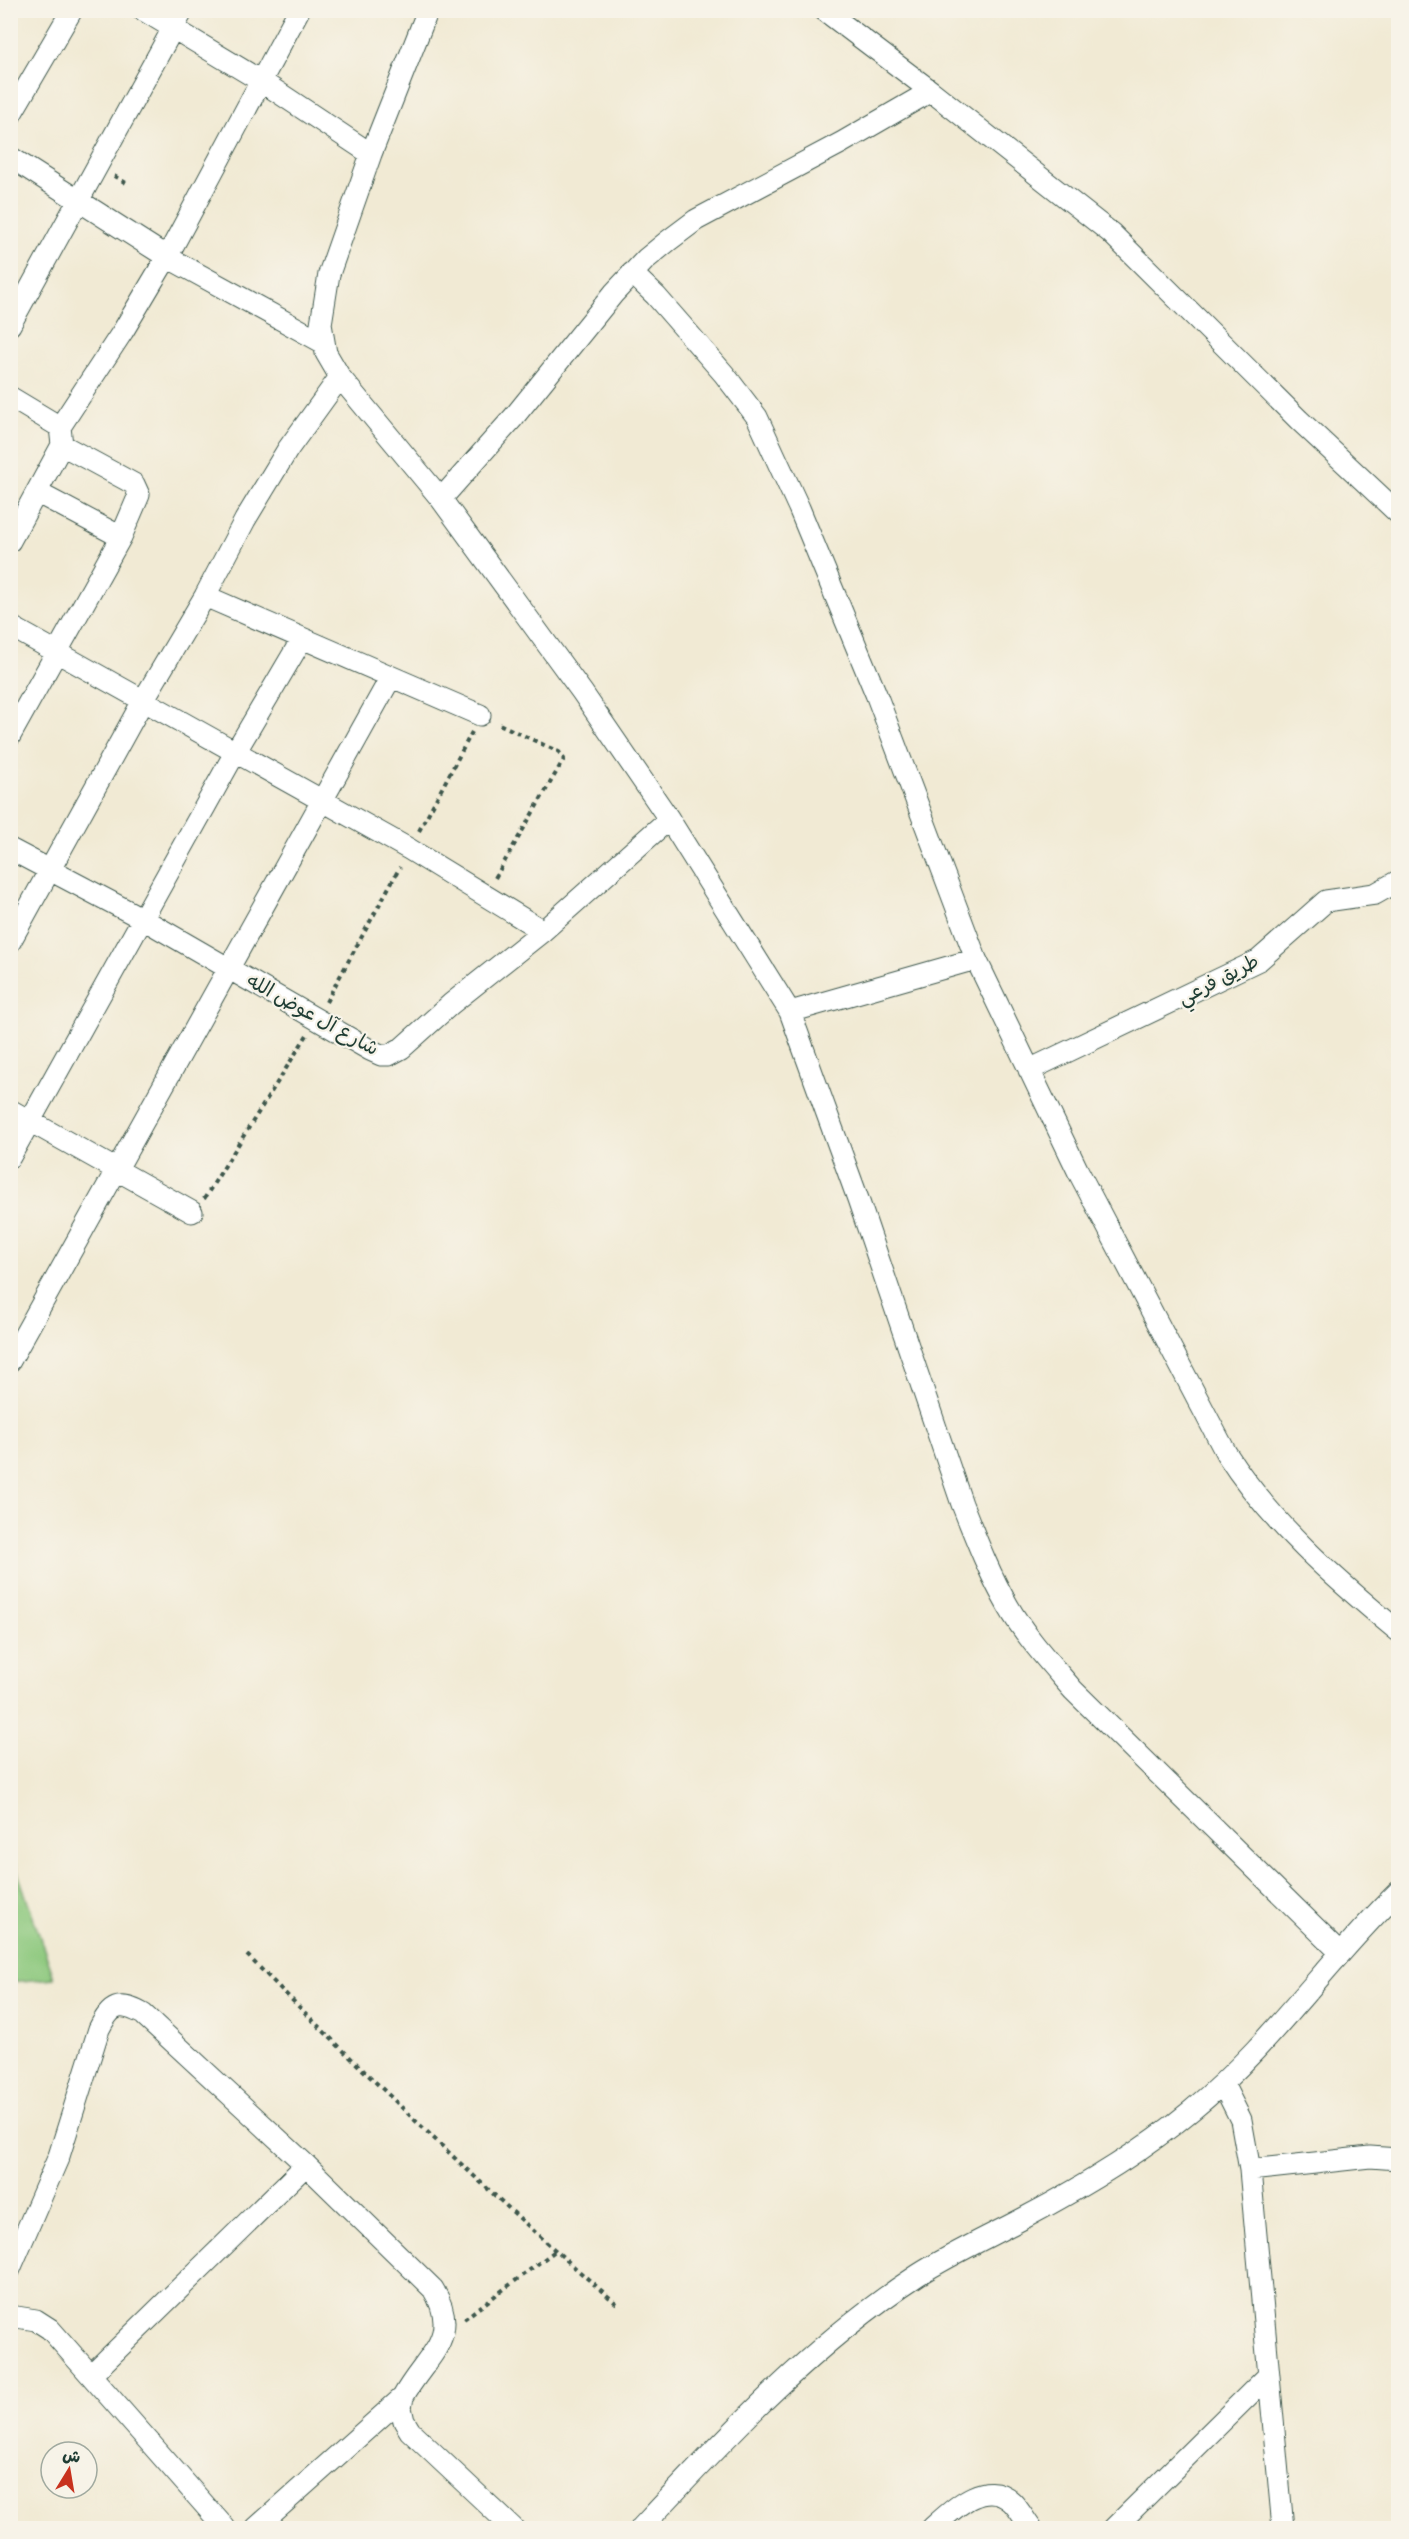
<svg xmlns="http://www.w3.org/2000/svg" width="1409" height="2539" viewBox="0 0 1409 2539" font-family="Dekko,'Playpen Sans Arabic',sans-serif">
	<rect width="100%" height="100%" fill="#f7f3e8"/>
	<filter id="ink" filterUnits="userSpaceOnUse"><feTurbulence type="fractalNoise" baseFrequency=".0167" numOctaves="2"/><feDisplacementMap in="SourceGraphic" scale="12" xChannelSelector="R" yChannelSelector="G"/><feConvolveMatrix kernelMatrix="1 2 1 2 8 2 1 2 1" color-interpolation-filters="sRGB"/></filter>
	<filter id="wash" filterUnits="userSpaceOnUse"><feTurbulence type="fractalNoise" baseFrequency=".008" numOctaves="4" result="noise"/><feDisplacementMap in="SourceGraphic" scale="24" xChannelSelector="R" yChannelSelector="G"/><feGaussianBlur stdDeviation="1.35" result="paint"/><feColorMatrix in="noise" values="0 0 0 0 0 0 0 0 0 0 0 0 0 0 0 0 0 1.4 0 .05"/><feComposite in="paint" operator="in"/></filter>
	<g filter="url(#wash)">
		<rect width="100%" height="100%" fill="#f1ead4"/>
		<path fill="#8cc87d" stroke="#568258" stroke-width="1.5" d="M10,1853H11L54,1978L11,1982Z"/>
	</g>
	<g filter="url(#ink)">
		<g fill="none" stroke-linecap="round" stroke-linejoin="round">
			<g stroke="#3e574c" stroke-width="23">
				<path id="minor" d="M143,10L261,81L371,154
					M428,10L371,154L329,274L321,324L326,353L340,377L441,499L582,692L669,819L790,1012L858,1199L962,1504C976,1539 989,1573 1008,1606C1025,1636 1050,1663 1073,1690L1341,1953
					M931,91L1111,233L1299,420L1398,513
					M10,116L72,10
					M10,157L167,257L322,342
					M632,273L656,296L724,374L757,417L799,508L876,694L976,959L1078,1171L1226,1453C1270,1522 1335,1579 1398,1631
					M10,325L183,10
					M10,397L60,427
					M38,493L121,537
					M441,499L513,418L614,293L646,259L668,241L696,220L841,143L931,91L824,10
					M10,541L62,445L60,427L123,331L167,257L299,10
					M205,596L480,715
					M10,626L409,849L543,931
					M10,736L121,537L139,495L134,484L62,445
					M10,849L143,919L370,1050L381,1055H389L402,1048L451,1004L543,931L669,819
					M10,942L144,699L205,596L245,520L288,449L340,377
					M790,1012L976,959
					M1029,1070L1259,960L1326,901L1375,894L1398,881
					M10,1110L192,1212
					M10,1157L236,751L302,639
					M10,1361L391,677
					M1223,2084L1241,2120L1250,2170L1283,2528
					M1250,2170L1370,2157L1398,2159
					M10,2269L59,2156L99,2029C111,2005 119,2001 143,2014L306,2165L433,2289C463,2338 425,2356 403,2397L401,2408L404,2421L410,2431L513,2528
					M10,2316L36,2320L50,2329L225,2528
					M91,2375L306,2165
					M256,2528L403,2397
					M641,2528C726,2437 812,2344 918,2275C951,2254 988,2237 1024,2218C1083,2187 1140,2153 1192,2110C1270,2046 1326,1962 1398,1892
					M932,2528C951,2511 985,2476 1012,2502C1019,2509 1025,2520 1031,2528
					M1114,2528L1269,2375"/>
			</g>
			<path stroke="#3e574c" stroke-width="4" stroke-dasharray="4.5 4.5" stroke-linecap="butt" d="M114,176L128,184
				M419,831L472,732
				M495,878L564,759L559,752L497,723
				M326,1002L400,867
				M204,1199L307,1035
				M247,1955C367,2075 488,2194 617,2304
				M464,2319L555,2251"/>
			<use href="#minor" stroke="#fff" stroke-width="21"/>
		</g>
	</g>
	<g text-anchor="middle" stroke-width="4.5" stroke-linejoin="round" paint-order="stroke">
		<g font-size="20" fill="#1f3d34" stroke="#f7f3e8">
			<text transform="translate(1218 979) rotate(-27)" y="7">طريق فرعي</text>
			<text transform="translate(313 1014) rotate(29)" y="7">شارع آل عوض الله</text>
		</g>
	</g>
	<rect width="1409" height="2539" fill="none" stroke="#f7f3e8" stroke-width="36"/>
	<g transform="translate(69 2470) rotate(11)"><circle r="28" fill="#f7f3e8" stroke="#a1aaa0" stroke-width="1.5"/>
	<path d="M0-4.5L10 22L0 15L-10 22Z" fill="#c8321e"/>
	<text y="-9" font-size="16" font-weight="bold" text-anchor="middle" fill="#1f3d34">ش</text>
	</g>
</svg>
